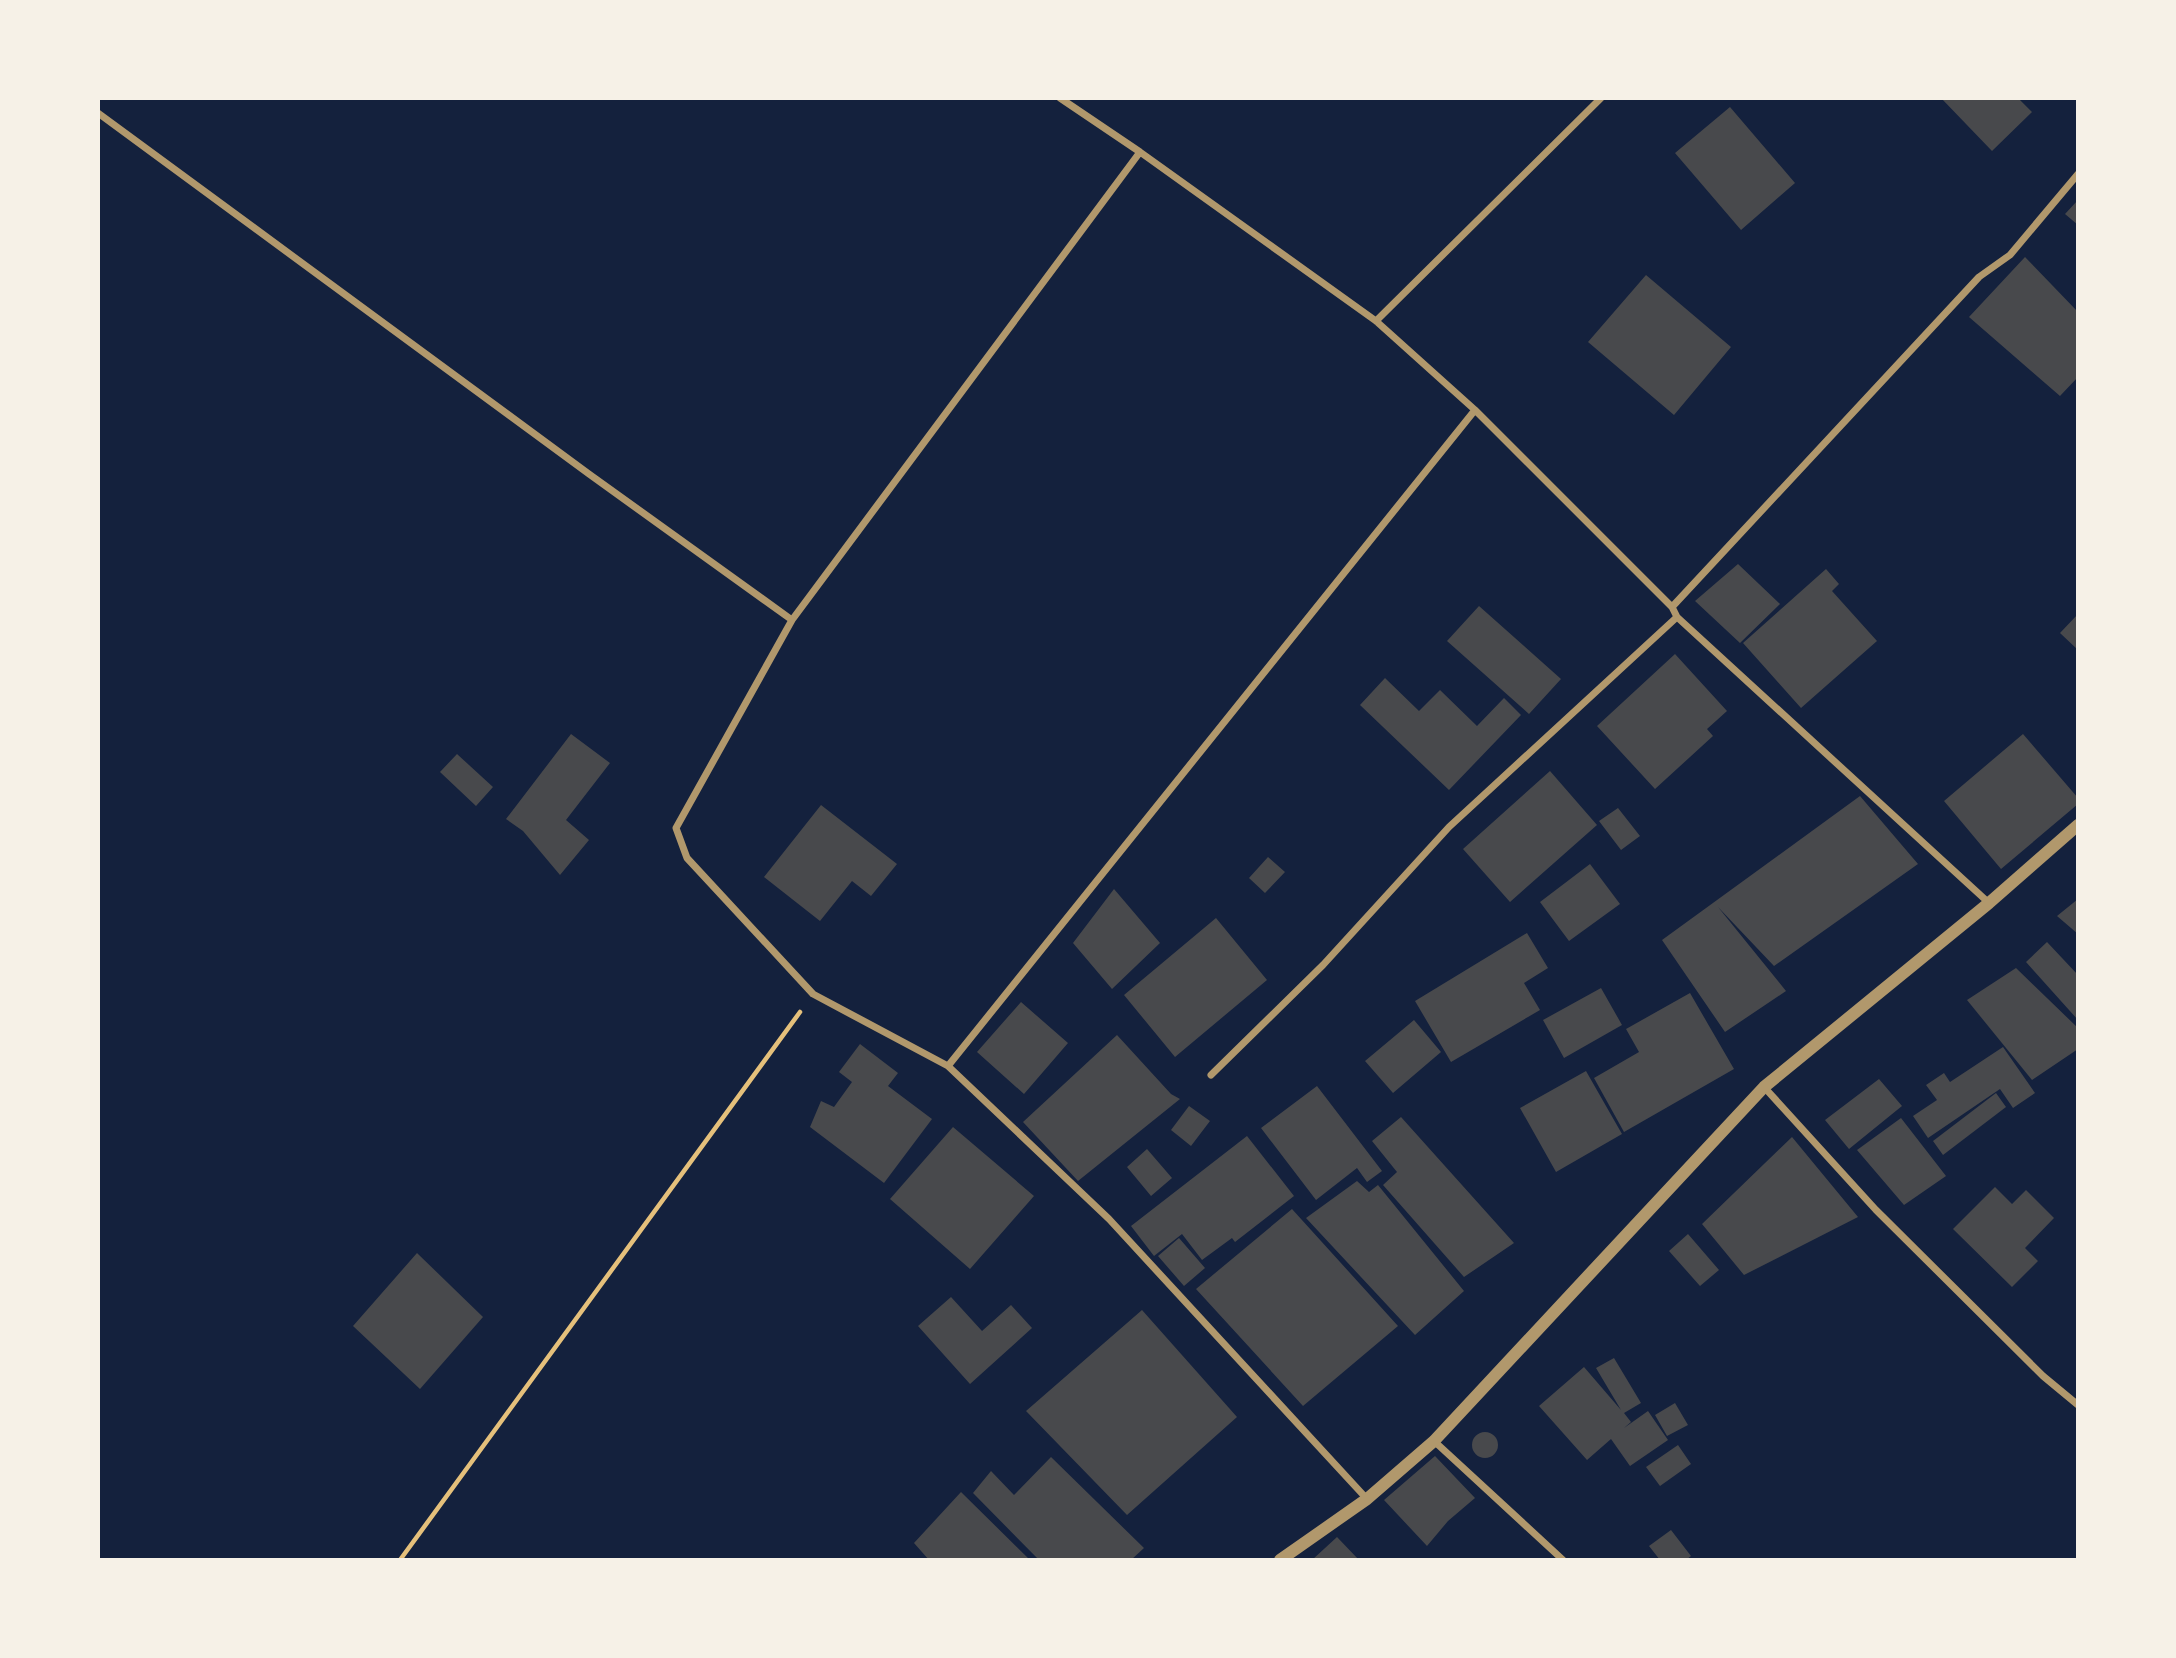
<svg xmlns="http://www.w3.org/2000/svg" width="2176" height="1658" viewBox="0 0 2176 1658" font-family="'Titillium Web',sans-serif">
	<rect width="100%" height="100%" fill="#14213d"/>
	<path fill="#48494c" d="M1941,98H2018L2032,112L1992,151Z
		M1730,107L1795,183L1741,230L1675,153Z
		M2078,200V225L2065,214Z
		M2025,257L2078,312V377L2060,396L1969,317Z
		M1646,275L1731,347L1674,415L1588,342Z
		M1738,564L1780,604L1740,643L1695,601Z
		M1826,569L1839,584L1832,591L1877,641L1801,708L1743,643Z
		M1479,606L1561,679L1529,714L1447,641Z
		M2078,614V650L2060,633Z
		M1675,654L1727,711L1707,729L1713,736L1655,789L1597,726Z
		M1385,678L1419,711L1440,690L1477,726L1504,698L1521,715L1449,790L1360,705Z
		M571,734L610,763L566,820L589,840L560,875L523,831L506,819Z
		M2023,734L2078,798V804L2001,869L1944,801Z
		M457,754L493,787L476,806L440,772Z
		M1550,771L1597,825L1510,902L1463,849Z
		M1860,796L1918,864L1774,966L1718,907L1786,991L1725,1032L1662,940Z
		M821,805L897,864L871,896L852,881L820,921L764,877Z
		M1618,808L1640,836L1621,850L1599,821Z
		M1268,857L1285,872L1265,893L1249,878Z
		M1590,864L1620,904L1569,941L1540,902Z
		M1114,889L1160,943L1112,989L1073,943Z
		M2078,899V934L2057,916Z
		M1216,918L1267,980L1175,1057L1124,995Z
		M1527,933L1548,968L1524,983L1540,1010L1451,1062L1415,1001Z
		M2047,942L2078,975V1020L2026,962Z
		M2016,968L2078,1028V1049L2032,1080L1967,1000Z
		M1601,988L1622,1025L1564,1058L1543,1020Z
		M1690,993L1734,1069L1624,1132L1594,1078L1639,1052L1626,1029Z
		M1021,1002L1068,1043L1024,1094L977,1052Z
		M1414,1020L1441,1052L1393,1093L1365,1061Z
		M1117,1035L1171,1094L1180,1099L1078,1181L1023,1122Z
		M860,1044L898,1073L888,1086L932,1119L884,1183L810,1127L821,1101L834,1107L852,1082L839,1072Z
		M2003,1047L2035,1093L2013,1108L2000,1089L1928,1138L1913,1116L1937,1100L1926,1085L1944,1073L1950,1082Z
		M1586,1071L1622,1134L1556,1172L1520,1108Z
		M1879,1079L1902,1106L1849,1149L1825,1120Z
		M1317,1086L1382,1171L1367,1182L1357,1168L1316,1200L1261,1128Z
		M1996,1093L2006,1107L1943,1155L1933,1141Z
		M1189,1106L1210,1121L1191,1146L1171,1130Z
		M1401,1117L1514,1243L1464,1277L1383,1185L1397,1172L1372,1141Z
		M1901,1118L1946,1176L1904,1205L1857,1150Z
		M953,1127L1034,1196L970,1269L890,1199Z
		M1247,1136L1294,1196L1235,1242L1232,1238L1202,1260L1182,1234L1154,1256L1131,1226Z
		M1792,1137L1858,1217L1744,1275L1702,1224Z
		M1147,1149L1172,1178L1151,1196L1127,1167Z
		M1357,1181L1369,1192L1378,1185L1464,1291L1415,1335L1306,1218Z
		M1995,1187L2012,1204L2026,1190L2054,1218L2025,1248L2038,1261L2012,1287L1953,1229Z
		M1292,1209L1398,1326L1303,1406L1196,1289Z
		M1688,1234L1719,1270L1700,1286L1669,1251Z
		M1179,1238L1205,1268L1184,1286L1158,1256Z
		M417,1253L483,1317L420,1389L353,1326Z
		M951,1297L982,1331L1011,1305L1032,1328L970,1384L918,1326Z
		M1142,1310L1237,1417L1127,1515L1026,1411Z
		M1614,1358L1641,1403L1624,1413L1631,1422L1624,1428L1648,1411L1668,1440L1630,1466L1611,1439L1587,1460L1539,1406L1584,1367L1621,1410L1596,1368Z
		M1675,1403L1688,1425L1667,1436L1655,1415Z
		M1472 1445a13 13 0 1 1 26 0a13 13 0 1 1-26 0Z
		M1678,1445L1691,1464L1660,1486L1646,1467Z
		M1435,1456L1475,1498L1448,1521L1427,1546L1384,1500Z
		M1051,1457L1144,1548L1131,1560H1039L973,1493L991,1471L1014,1495Z
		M961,1492L1030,1560H929L914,1543Z
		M1671,1530L1691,1556L1686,1560H1660L1649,1546Z
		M1337,1537L1359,1560H1312Z"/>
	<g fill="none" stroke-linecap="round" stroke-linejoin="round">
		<path stroke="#e5c07b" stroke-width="4.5" d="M400,1560L800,1012"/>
		<path stroke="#b1986c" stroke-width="7" d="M1060,98L1140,152L1376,321L1475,410L1672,607L1677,617L1989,903
			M98,113L589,474L792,620
			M1140,152L792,620L676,828L687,858L813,994L948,1066L1109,1219L1367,1499
			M1376,321L1601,98
			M1672,607L1979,277L2010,255L2078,174
			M948,1066L1475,410
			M1211,1075L1323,965L1449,827L1677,617
			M1764,1087L1876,1210L2043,1376L2078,1405
			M1434,1441L1563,1560"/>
		<path stroke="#b1986c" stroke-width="12" d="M1280,1560L1367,1499L1434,1441L1764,1087L1989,903L2078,825"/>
	</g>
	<rect width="2176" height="1658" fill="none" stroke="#f6f1e7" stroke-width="200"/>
</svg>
